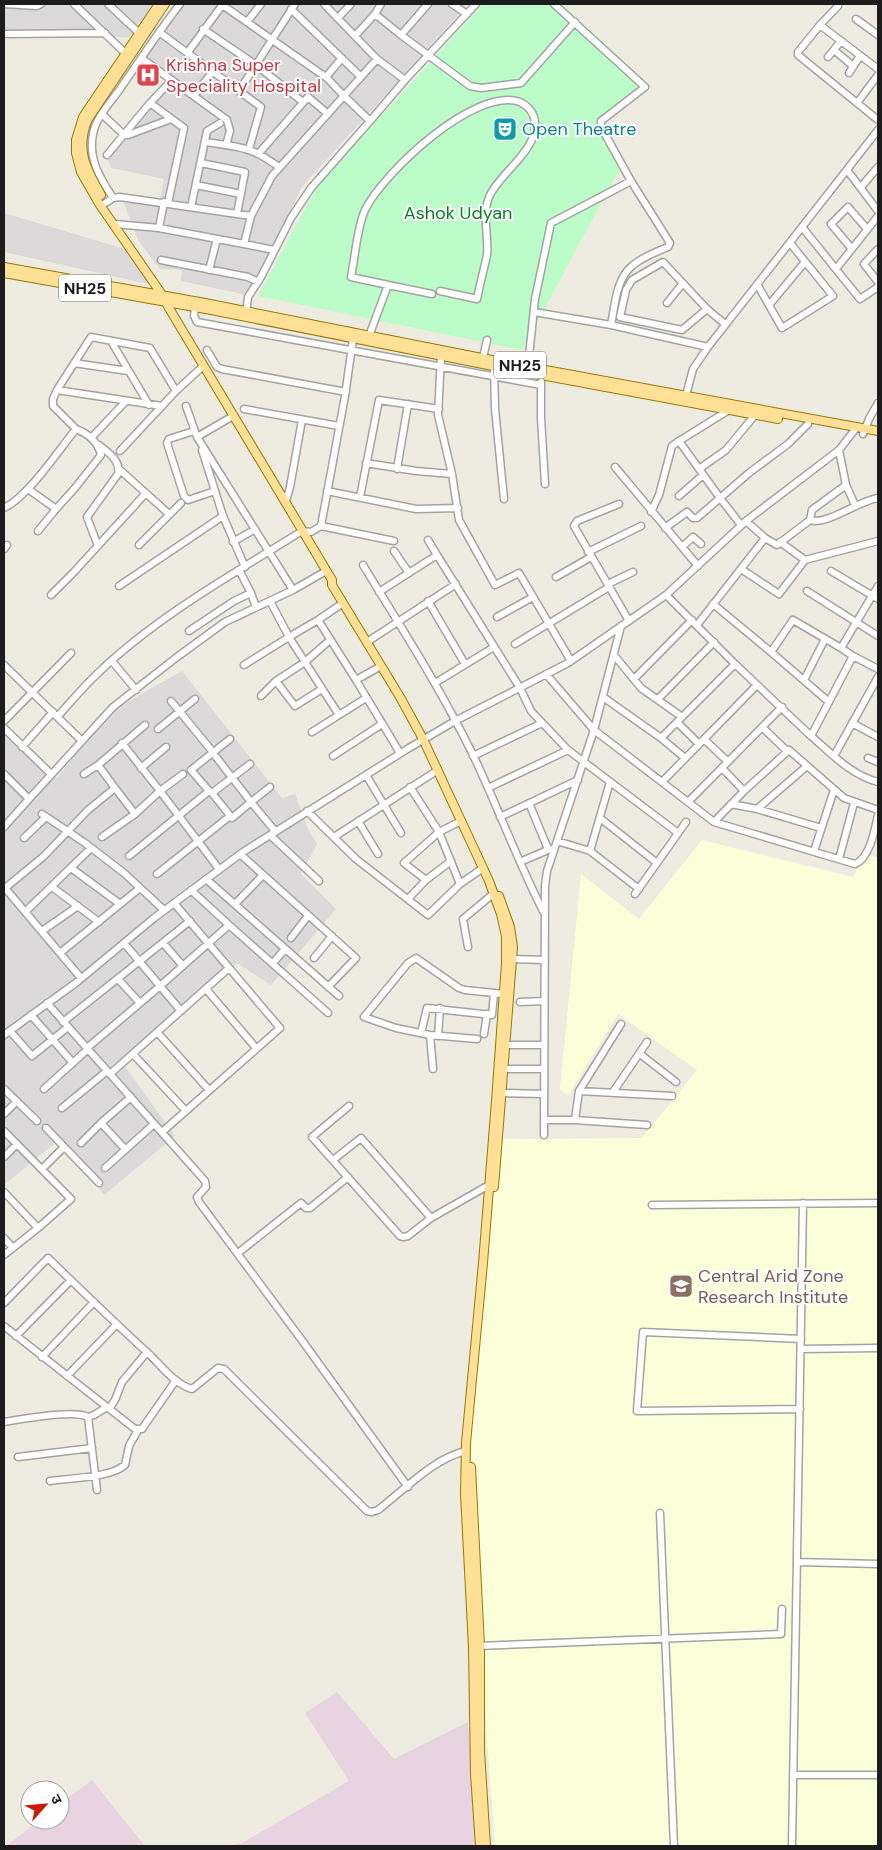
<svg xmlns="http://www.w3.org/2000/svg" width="882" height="1850" viewBox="0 0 882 1850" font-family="'DM Sans','Noto Sans Devanagari',sans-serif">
	<rect width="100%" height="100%" fill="#eeece1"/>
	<path fill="#dbd9d9" d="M4,4H153L130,37L4,36Z
		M185,4H468L301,188L278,238L247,295L181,281L182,270L160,269L138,240L123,201L160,199L164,179L111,168L107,156L166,82L142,62Z
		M4,213L132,251L153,285L4,252Z
		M182,671L282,798L295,794L308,829L317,844L301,874L336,909L271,985L237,963L124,1065L175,1136L104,1195L60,1139L4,1185V726L57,778L108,713Z"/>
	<path fill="#e8d3e1" d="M337,1692L394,1759L468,1722L477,1846H228L242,1843L349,1781L305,1713Z
		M92,1780L145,1846H6L40,1820H60V1804Z"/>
	<path fill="#faffda" d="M702,840L853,877L866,854L878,858V1846H495L480,1646L470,1432L496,1139L642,1138L697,1070L618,1014L568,1096L560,1089L581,874L639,919Z"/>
	<path fill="#bbfcc9" d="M483,4H562L651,87L603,122L624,161L522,350L258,296L317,187Z"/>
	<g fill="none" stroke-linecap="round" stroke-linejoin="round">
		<g stroke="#a3a3a3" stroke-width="9">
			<path id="minor" d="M4,4L37,6L41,4
				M74,4L125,53
				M108,4L139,33
				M221,4L327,78L344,96L370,121L405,80
				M324,4L377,59
				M452,4L467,14
				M291,9L361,77
				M375,14L401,35L470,86L481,88L521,83L575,22
				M338,18L351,4
				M856,19L878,35
				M247,22L261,4
				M820,25L838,6
				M203,29L256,65L303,102
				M159,32L239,91L295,4
				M4,34L105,33
				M401,35L428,4
				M355,36L375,14L381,4
				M834,50L853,66
				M188,52L223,4
				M828,57L841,41
				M141,58L227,120L230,131L226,145C252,149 259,153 279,167
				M878,69L820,25L798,52V55L878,120
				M849,73L860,56
				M326,77L342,58
				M239,91L261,107L249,149
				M194,96L213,71
				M857,103L878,75
				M103,115L123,134L128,135L171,119
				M206,142L226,145
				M259,153L308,97L328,114
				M107,155L150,103
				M201,163L245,172L237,214
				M847,170L878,211
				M196,185L241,194
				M861,187L878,167
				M113,198C100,178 88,159 93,134C96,117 111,102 120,89C140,60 159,31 180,4
				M164,202L159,228L244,244
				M168,203L184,128L150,103L172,80
				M101,206L113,198L120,197L251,216L272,176L377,59L405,80L476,4
				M191,207L207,131L220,123
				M251,216L244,244L274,250
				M115,224L159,228
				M802,227L860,299L878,287
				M852,249L831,224L848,207L867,229
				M878,249L864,264L878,282
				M161,260L248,277L258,282
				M836,269L878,216
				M209,270L217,239
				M757,284L782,328L833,296L790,243
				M388,285L432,294
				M667,303L683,283
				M769,305L805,262
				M195,308L194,316L197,322L541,385
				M707,309L682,330L620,317L626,290L632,280L663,262L707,309L725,324
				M534,312L611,325L708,347
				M246,315L248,297L261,277L291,218L311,188L370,121
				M611,325C615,305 616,279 632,266C642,257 656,252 668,247L670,243L631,181
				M369,336L388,285L351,277C355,258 357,227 365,210C383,173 475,86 520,102C528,106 534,113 535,122C538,150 501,172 490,195C481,214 489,234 487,255C484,269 480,284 477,299L440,291
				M353,339L345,396L321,526L394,541
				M111,341L149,405
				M207,350L217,367L222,369L346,392
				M441,356L438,415L452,474L459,520L495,585L519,573L571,661
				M483,358L487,340
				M74,363L128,371
				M494,366L495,409L504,499
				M528,366L535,299L551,223L631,181L601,127V121L645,87L554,4
				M541,382V418L545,484
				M57,390L53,399V406L76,429
				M685,399L693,369L708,347L878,130
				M162,406L57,390L91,337L150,348L176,391
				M186,406L197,437L293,590L326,571
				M244,409L339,426
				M194,431L169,439L167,443L184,496L188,500L215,491
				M863,434L869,419L878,403
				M197,437L233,416
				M91,438L126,401
				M679,441L729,410
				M202,450L223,516L245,567
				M120,451L176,391L203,366
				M366,463L416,471L452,474
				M615,467L698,566
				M119,469L169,514
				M397,469L408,404
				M699,469L726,450L755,415
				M846,485L855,505
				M327,491L416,509L458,508
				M679,496L703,475
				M360,497L379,400L439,409
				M286,501L290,487L302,420
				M619,504L577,521L574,526L629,621
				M4,508C28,497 58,451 76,429C89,434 98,442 101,455L75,488L56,509L28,489
				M651,512L659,495L672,446L679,441L720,498L741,525
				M810,520C826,526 858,501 878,498
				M746,521L765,538
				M665,528L687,512L693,518H697L749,473L788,444L808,424
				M38,531L56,509
				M428,540L437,555
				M233,542L255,529
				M780,542L805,560L878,541
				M139,545L181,503
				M98,546L87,517L118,474C121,461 109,453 99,445
				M682,547L693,537L701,544
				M4,549L7,545
				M394,551L409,573
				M588,552L641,526
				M363,565C401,627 441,689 473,755C498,807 517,860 543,911
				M741,569L779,594L805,560
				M239,570L251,593L256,607
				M831,571L878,599
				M556,577L591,557
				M608,584L633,572
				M119,586L223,516
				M807,591L878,636
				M379,592L437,555L520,688L531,711L568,750L678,833
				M51,595L74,572L146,493
				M666,595L735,664L811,736L853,656L878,669
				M428,601L465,664
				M713,604L771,652
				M497,617L533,597
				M318,620L343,603
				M697,625L765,538L777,545L810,520L812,510L846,485L839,450
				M189,631L234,601L251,593
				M370,640L456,584
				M515,644L609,587
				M614,655L641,688L682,717
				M853,656L841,648L878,586
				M112,661L136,690
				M4,665L82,741L29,799L4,774
				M244,665L289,637L270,601
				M381,666L356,680L400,753
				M546,674L594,730
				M634,679L692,620
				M804,680L825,639
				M276,681L305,662L330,640
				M435,683L494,647
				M261,696L276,681L295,706L322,689
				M603,697L661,738
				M658,699L714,642
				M171,701L212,751L213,753L251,802L232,818L212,793L250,764
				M829,702L771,652L793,620L841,648
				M339,715L289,637L318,620L356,680
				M58,716C71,702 83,687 97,674C156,617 233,574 302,531L311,532L321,526
				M4,721L71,653
				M677,722L699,744
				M852,723L878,737
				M762,727L787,751
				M4,728L51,774
				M158,729L195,699
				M594,730L621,626
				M312,732L366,698
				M811,736C832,754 851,775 878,782
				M704,739L728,762
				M82,741L113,707L177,657L225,622L293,590
				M122,743L160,791L183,774
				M22,747L53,712
				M333,756L382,724
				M473,756L542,723
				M834,756L878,677
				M685,758L661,738L735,664
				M868,758L878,762
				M98,765L145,725
				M807,766L757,809L821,828
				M141,768L166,747
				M722,768L744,791
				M84,774L98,765L115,788
				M366,775L401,833
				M663,781L757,685
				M610,782L590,851L639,889
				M270,787L251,802L275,831
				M410,787L439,832L460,884
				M488,788L568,750
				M209,791L191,770L230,739
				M689,801L782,707
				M529,803L548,849
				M731,804L757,809
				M878,810L844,798L789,750L744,791L714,822L855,864C870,858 875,829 878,815
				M307,811L356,859L428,915L460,884L483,868
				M42,814L85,843L124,873L164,910
				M500,817L578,780
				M600,818L657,863
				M358,821L378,854
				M4,827L29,799
				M270,835L319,881
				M102,837L135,814L160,791L219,869
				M334,837L438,770
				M24,838L46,817
				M557,841L590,851
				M814,851L834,790
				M240,854L356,958L328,987
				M129,856L209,791L212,793
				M839,859L854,803
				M520,862L550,849
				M71,868L120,904
				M157,874L230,816
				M206,879L339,996
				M426,880L404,863L439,832L461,821
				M52,887L99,922
				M5,888L81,978
				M4,889L44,856L88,810L115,788L135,814
				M635,894L686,822
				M408,899L426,880L451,861
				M235,904L263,875
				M25,912L91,848
				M229,925L328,1013
				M42,931L78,906
				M291,938L307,917
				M124,943L181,1011
				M163,943L183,966
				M468,947L463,919L493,894
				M60,953L140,888
				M314,958L332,936
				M512,959L545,960
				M273,963L285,949
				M118,979L140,1003
				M206,989L256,1048
				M520,1002L544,1001
				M47,1003L205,1181L206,1187L197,1197L199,1202L301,1339L408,1487
				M31,1015L73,1063
				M63,1022L190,921
				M10,1031L32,1056L68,1027
				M157,1032L209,1090
				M421,1033L427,1008L492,1015L494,993
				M484,1034L487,1014
				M4,1035L77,982L154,918L243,852L409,748L455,721L568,663L666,595L746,521L839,450L857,427
				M430,1035L433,1069
				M438,1036L440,1008
				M477,1039L430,1035L396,1028L364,1017L408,963L416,958L459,988L465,990L504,994
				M506,1045H543
				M87,1048L159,987L229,925L191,890
				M133,1054L186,1111
				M640,1054L676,1082
				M500,1069H543
				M110,1074L229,968
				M4,1089L37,1121
				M44,1089L88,1049
				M579,1091L621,1024
				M613,1092L647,1042
				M503,1093L543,1094
				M349,1106L312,1137L400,1236L403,1237L408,1236L431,1218
				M62,1108L107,1071
				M4,1114L17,1101
				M545,1120H575L647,1125
				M575,1120L579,1091L672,1096
				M46,1128L99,1183
				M4,1131L71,1199L38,1228
				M162,1132L280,1028L174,903
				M544,1135L545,886L547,871L594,730L714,822
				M81,1143L101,1123
				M125,1149L101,1123L131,1097
				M4,1157L17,1144
				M333,1160L361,1138L431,1218L489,1185
				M105,1168L154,1124
				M42,1169L64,1147
				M4,1192L38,1228L4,1255
				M652,1205L878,1203
				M4,1238L13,1248
				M238,1253L301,1203L306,1208H310L348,1177
				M4,1303L48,1258C82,1291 116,1324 151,1356C162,1367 176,1385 192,1389L218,1368L224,1369L367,1511L372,1512L378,1510C404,1490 434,1458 466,1451
				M4,1326L135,1429H142L176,1380
				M16,1336L71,1280
				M801,1349L878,1348
				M42,1357L94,1302
				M67,1376L117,1324
				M109,1409L115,1400L122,1382L147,1352
				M800,1409L637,1411L643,1332L801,1339
				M88,1417L97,1490
				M4,1422C21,1419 75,1409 88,1417L94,1415L107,1407
				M18,1457L92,1448
				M50,1481C70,1478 110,1478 125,1465L129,1446L138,1430
				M660,1513L674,1846
				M797,1562L878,1564
				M477,1646L781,1634L782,1609
				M793,1775H878
				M792,1846L803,1203"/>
		</g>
		<g stroke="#957800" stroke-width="10">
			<path id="major" d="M159,4L83,117L76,140V153L81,172L100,205L163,296
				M101,195C86,169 75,149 88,119L165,4
				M4,267L205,303L502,362L878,431
				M4,273L206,309L503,368L778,419
				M166,303L332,580V585L400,697L423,739L489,881L501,914L506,936V964L496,1101L483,1263L466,1443L465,1494L473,1647L475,1774L480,1846
				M494,1187L513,947L510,927L499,896
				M471,1467L480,1646V1751L486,1846"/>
		</g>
		<use href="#minor" stroke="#fff" stroke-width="6"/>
		<use href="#major" stroke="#ffe096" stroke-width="8"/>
	</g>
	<defs>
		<g id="hospital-square" transform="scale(1.25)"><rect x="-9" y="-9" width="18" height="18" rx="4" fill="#e0444e" stroke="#fff"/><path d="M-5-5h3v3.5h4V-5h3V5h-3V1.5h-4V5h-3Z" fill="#fff"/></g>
		<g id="theatre-square" transform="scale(1.25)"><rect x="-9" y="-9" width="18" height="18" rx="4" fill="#0f9aa8" stroke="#fff"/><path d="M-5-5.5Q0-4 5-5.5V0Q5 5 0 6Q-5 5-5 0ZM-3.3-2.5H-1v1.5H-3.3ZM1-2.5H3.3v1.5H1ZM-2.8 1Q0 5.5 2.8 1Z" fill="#fff"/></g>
		<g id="university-square" transform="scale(1.25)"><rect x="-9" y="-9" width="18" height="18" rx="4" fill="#8d6e63" stroke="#fff"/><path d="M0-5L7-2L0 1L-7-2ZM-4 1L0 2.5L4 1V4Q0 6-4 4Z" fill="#fff"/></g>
	</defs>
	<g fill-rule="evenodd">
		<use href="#hospital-square" x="148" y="75"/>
		<use href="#theatre-square" x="505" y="129"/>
		<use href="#university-square" x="681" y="1286"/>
	</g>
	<g text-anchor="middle" stroke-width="4" stroke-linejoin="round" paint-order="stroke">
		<g fill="#fff" stroke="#606060" stroke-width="1">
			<rect x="59" y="274.5" width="52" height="27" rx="4"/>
			<rect x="494" y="351.5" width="52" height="27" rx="4"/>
		</g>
		<g font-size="16" font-weight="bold" fill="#1c1c1c">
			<text x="85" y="294">NH25</text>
			<text x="520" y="371">NH25</text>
		</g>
		<g font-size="18" fill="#be3a42" stroke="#fff" text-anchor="start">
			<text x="166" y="71">Krishna Super<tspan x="166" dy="21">Speciality Hospital</tspan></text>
		</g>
		<g font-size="18" fill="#0d838f" stroke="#fff" text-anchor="start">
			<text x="522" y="135">Open Theatre</text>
		</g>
		<g font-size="18" fill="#067e21" stroke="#fff">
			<text x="458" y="219">Ashok Udyan</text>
		</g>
		<g font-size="18" fill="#785e54" stroke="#fff" text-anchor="start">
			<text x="698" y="1282">Central Arid Zone<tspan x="698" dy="21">Research Institute</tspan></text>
		</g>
	</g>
	<rect width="882" height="1850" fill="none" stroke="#1c1c1c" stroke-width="10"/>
	<g transform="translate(45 1805) rotate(63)"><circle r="24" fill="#ffffff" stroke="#a4a4a4"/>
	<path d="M0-4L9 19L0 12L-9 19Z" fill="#c91c00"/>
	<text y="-8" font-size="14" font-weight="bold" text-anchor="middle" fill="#1c1c1c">उ</text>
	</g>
</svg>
